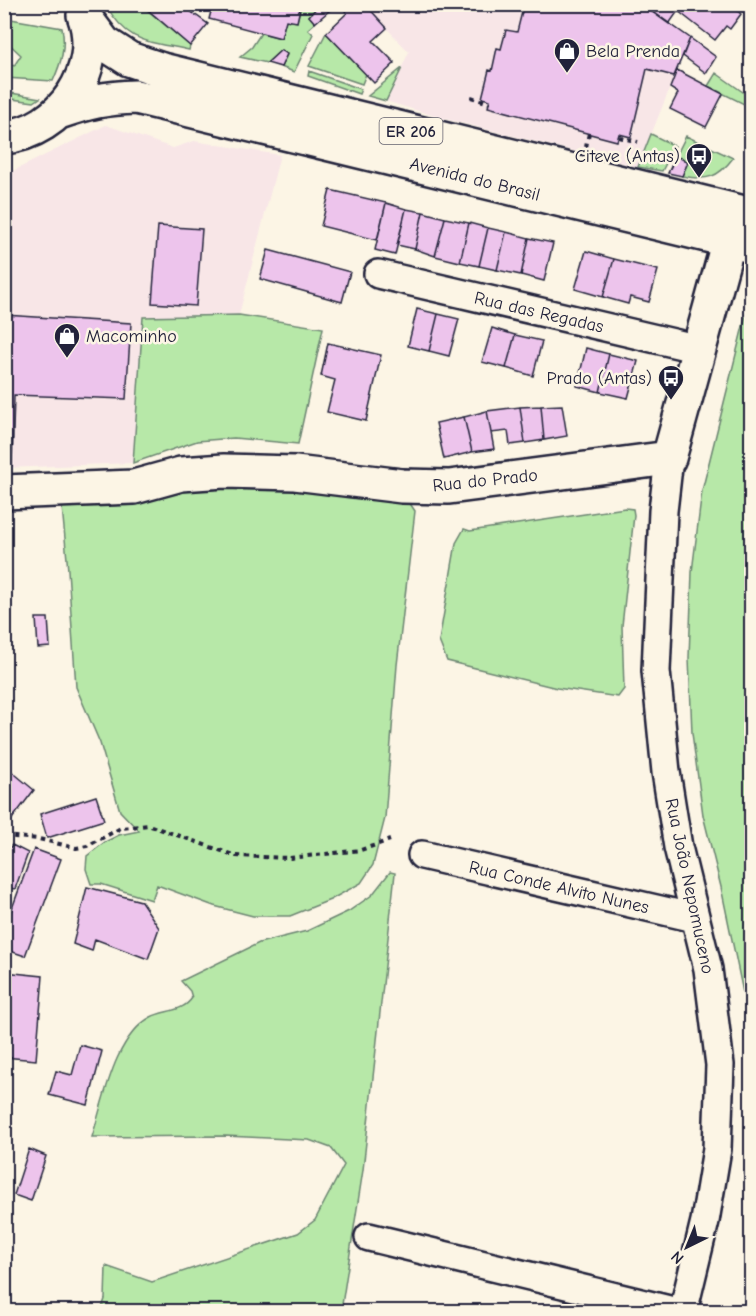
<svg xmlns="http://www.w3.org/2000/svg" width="756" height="1316" viewBox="0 0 756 1316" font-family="'Comic Neue',sans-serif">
	<rect width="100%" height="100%" fill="#fcf5e5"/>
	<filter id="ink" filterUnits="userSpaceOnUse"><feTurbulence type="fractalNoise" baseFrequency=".0167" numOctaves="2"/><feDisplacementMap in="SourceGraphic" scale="12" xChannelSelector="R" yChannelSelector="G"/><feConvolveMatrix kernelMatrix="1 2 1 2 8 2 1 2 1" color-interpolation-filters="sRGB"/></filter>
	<g filter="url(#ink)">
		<path fill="#f8e6e7" d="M365,5H651L648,9L690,38L638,167L441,118L386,101L409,52Z
			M106,125L173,148L194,141L280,155L239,315L143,317L133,463L5,468V175Z"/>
		<path fill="#b7e8a8" stroke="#6c8572" stroke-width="1.5" d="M106,5H141L190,46L189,50C148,41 128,44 106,5Z
			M301,5H320L309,16L315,23L308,29L313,34L294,72L281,67L287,55L282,50L267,63L240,57L252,47L261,33L281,38L286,20L297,22Z
			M5,18L62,28C66,48 61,63 53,81L5,78V60L14,66L21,55L5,40Z
			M326,33L366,74L362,84L309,66Z
			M402,68L386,101L368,96Z
			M309,71L361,89L359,94L308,76Z
			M716,73L750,97L748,106L708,86Z
			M5,92L40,98L34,102L5,98Z
			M651,134L675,146L662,171L638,167Z
			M686,136L733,158C718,178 707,181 682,176L688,162L676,156Z
			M751,294L752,1009H751L746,1007L721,887L703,815L692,733L689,658L692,572L702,491Z
			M239,315L323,328L298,444L234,438L197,441L133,463L143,317Z
			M236,483L409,502L415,511L397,665L385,818L373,865L361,883L330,900L290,916H253L214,906L157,885L152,900L101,884H91L86,869L87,856L105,842L119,835L139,831L120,811L100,743L76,687L68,570L62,507L144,496L187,486Z
			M625,508L633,509L634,515L622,626L624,689L618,697L557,688L447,661L439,641L456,543L464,529L470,531Z
			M390,872L395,873L363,1170L341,1311H101L105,1299L106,1266L152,1282L298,1233L315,1220L344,1165L331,1148L309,1140L225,1136L92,1137C104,1100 114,1037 151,1017C165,1010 183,1012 192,998L190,991L181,981L259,943L307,931L349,911L372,895Z"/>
		<path fill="#edc4ec" stroke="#22223b" stroke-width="1.5" d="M141,4H193L190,11L208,24L190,46Z
			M213,4H301L297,22L286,20L281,38L209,19Z
			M320,4H337L315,23L309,16Z
			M339,4H365L387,28L373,41L395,63L374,83L326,33L347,13Z
			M522,4H642L690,38L674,76L647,69L631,137L619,134L617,141L488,107L490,100L482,98L489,70L492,71L497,48L501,49L506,30L517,32L523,8H521Z
			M651,4H739L735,9L741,14L730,29L726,26L715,40L678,11L669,24L648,9Z
			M690,38L716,57L706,73L683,56Z
			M281,50L287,54L281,67L267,63Z
			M677,70L723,94L706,127L670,109L678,93L670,88Z
			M676,156L688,162L682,176L668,173Z
			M330,190L386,203L377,240L321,226Z
			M386,203L406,209L395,255L375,250Z
			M406,209L423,212L415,249L397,245Z
			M423,212L445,218L435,256L415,249Z
			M445,218L469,223L460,262L435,256Z
			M469,223L488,228L479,266L460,262Z
			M158,226L202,229L196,306L152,303Z
			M488,228L506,232L497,270L479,266Z
			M506,232L529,238L521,275L497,270Z
			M529,238L553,243L544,281L521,275Z
			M268,250L350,272L342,302L260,279Z
			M586,251L614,259L603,297L575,289Z
			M614,259L658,270L649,302L630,297L628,304L603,297Z
			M417,309L438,314L429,351L408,346Z
			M438,314L459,319L449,356L429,351Z
			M4,315L131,323L126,399L14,395L12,465H4Z
			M492,328L515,335L506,368L482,362Z
			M515,335L542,341L533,376L506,368Z
			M328,343L381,355L366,421L327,412L335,380L321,376Z
			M586,348L609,354L600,392L577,386Z
			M609,354L638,361L628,398L600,392Z
			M562,405L567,436L544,440L541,406Z
			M541,406L544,440L525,443L520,407Z
			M520,407L525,443L510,445L508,431L491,433L487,411Z
			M487,411L494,449L472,452L464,417Z
			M464,417L472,452L444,459L436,423Z
			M36,618H48L50,647L38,648Z
			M4,765L34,790L9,823L4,819Z
			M96,796L104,820L47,838L40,814Z
			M12,845L28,853L15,889L4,887V855Z
			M34,849L61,859L25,956L4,949V930Z
			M87,887L141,901L159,928L148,959L95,939L92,951L73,944Z
			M4,972L43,976L36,1060L4,1057Z
			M80,1045L102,1051L88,1105L49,1095L56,1071L72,1075Z
			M29,1149L46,1156L31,1201L14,1195Z
			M747,1164L752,1165V1176L744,1174Z"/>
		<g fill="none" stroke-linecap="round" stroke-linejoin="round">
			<g stroke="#22223b" stroke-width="32">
				<path id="minor" d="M378,274L699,349
					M669,458L663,511L656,671L666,772L678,847L708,969L720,1065L717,1149L705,1221L683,1312
					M422,855L695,918
					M369,1237L678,1312"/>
			</g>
			<g stroke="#22223b" stroke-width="38">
				<path id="tertiary" d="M4,492L134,487L181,474L224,471L295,473L402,486L449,487L669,458L729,240"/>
			</g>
			<g stroke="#22223b" stroke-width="38">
				<path id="primary" d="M86,19L104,43L129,59L162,70L752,215
					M59,112C88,102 105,98 136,97L752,246
					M4,137C61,132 104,69 84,15"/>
			</g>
			<path stroke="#22223b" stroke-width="4" stroke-dasharray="4.5 4.5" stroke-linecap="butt" d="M471,97L489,103
				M619,137L638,142
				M586,147L589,133
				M4,836L39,839L76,848L87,846L121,828L148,825L236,856L290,858L361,850L390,840"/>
			<use href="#minor" stroke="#fcf5e5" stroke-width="27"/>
			<use href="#tertiary" stroke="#fcf5e5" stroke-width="33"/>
			<use href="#primary" stroke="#fcf5e5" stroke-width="33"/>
		</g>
	</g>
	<defs>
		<g id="shop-pin" transform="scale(1.35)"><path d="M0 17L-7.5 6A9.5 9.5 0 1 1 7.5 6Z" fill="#22223b" stroke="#fcf5e5"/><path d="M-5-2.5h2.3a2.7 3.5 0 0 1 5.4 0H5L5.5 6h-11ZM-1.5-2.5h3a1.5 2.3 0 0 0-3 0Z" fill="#fff"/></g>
		<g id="bus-pin" transform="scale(1.35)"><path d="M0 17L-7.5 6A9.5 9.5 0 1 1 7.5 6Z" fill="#22223b" stroke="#fcf5e5"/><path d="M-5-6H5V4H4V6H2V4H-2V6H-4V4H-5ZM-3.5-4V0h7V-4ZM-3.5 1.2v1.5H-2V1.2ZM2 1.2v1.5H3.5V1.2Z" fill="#fff"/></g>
	</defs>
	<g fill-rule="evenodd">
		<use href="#shop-pin" x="567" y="51"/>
		<use href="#bus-pin" x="699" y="156"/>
		<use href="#shop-pin" x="67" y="336"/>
		<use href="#bus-pin" x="671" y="378"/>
	</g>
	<g text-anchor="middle" stroke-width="5" stroke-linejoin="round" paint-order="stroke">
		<rect fill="#fcf5e5" stroke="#63616e" stroke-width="1.5" x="379.5" y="118" width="63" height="26" rx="4.5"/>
		<g font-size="16" font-weight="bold" fill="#22223b">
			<text x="411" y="137">ER 206</text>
		</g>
		<g font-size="18" fill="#22223b" stroke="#fcf5e5" text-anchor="start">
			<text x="586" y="57">Bela Prenda</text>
			<text x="680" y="162" text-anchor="end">Citeve (Antas)</text>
			<text x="86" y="342">Macominho</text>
			<text x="652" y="384" text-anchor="end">Prado (Antas)</text>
		</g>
		<g font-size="18" fill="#22223b" stroke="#fcf5e5">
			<text transform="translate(475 179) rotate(14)" y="6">Avenida do Brasil</text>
			<text transform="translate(539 312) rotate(13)" y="6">Rua das Regadas</text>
			<text transform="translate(485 480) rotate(-6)" y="6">Rua do Prado</text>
			<text transform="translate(690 886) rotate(78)" y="6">Rua João Nepomuceno</text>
			<text transform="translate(559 887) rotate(13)" y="6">Rua Conde Alvito Nunes</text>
		</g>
	</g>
	<rect width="756" height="1316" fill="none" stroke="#fcf5e5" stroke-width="24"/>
	<rect x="12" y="12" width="732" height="1292" fill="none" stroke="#22223b" stroke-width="2" filter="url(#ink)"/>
	<g transform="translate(687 1247) rotate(223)" stroke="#fcf5e5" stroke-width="4.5" paint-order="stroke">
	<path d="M0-4.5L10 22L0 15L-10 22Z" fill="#22223b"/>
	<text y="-9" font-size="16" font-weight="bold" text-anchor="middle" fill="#22223b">N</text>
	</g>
</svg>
